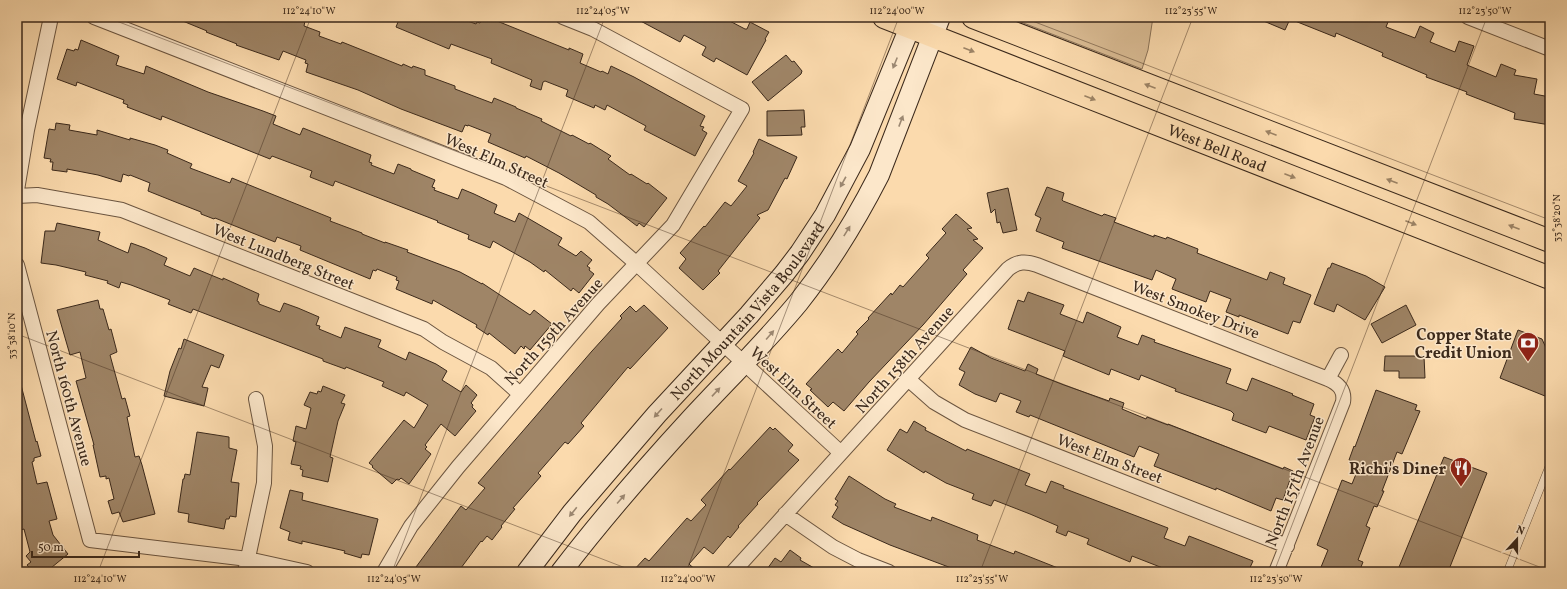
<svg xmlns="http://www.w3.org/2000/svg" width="1567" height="589" viewBox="0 0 1567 589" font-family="Vollkorn,serif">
	<rect width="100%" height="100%" fill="#fbdaad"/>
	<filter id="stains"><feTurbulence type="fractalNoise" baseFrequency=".005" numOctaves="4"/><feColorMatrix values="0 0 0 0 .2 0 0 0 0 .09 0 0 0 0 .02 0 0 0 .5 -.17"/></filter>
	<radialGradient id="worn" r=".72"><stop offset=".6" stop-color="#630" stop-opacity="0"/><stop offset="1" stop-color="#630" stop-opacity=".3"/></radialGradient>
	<path fill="#dabc94" stroke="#8a7258" d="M1008,17H1153L1148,50L1142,69Z"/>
	<path fill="#9f8567" stroke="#3b291b" d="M173,17H294L305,21L304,26L320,32L319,36L341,44L342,42L402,66L403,64L412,68L413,66L425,70V75L455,86V89L492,103L494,98L516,107V108L542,119L541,121L571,136L572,135L589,144L590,143L611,156L608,159L630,175L631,174L647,184L648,183L667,198L644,227L639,223L637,226L608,204L596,197V195L559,173L526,156L525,158L488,142L491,134L468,125V126L465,125L462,132L401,109L358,90L306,72L308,64L305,63L306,60L283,51L279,60L236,45L237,44L206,32L207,31Z
		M400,17H457L476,24L477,22L480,23L483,17L497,21L569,50V48L583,54L580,63L601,72L602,71L608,74L611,66L634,77L705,116L700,126L704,127L702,130L707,133L695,156L644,130L646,126L607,105L605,110L595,105L594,108L566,96L568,90L545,81L543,82L541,90L530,86L532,80L491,63L492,59L451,44L449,49L396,27Z
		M633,17H722L745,29H747L750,22L769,32L765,39L766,40L747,75L716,58L714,62L702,55L706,47L684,35L680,42Z
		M1254,17H1390L1386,27L1415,38L1420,26L1434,33L1430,42L1455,52L1459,41L1474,46L1467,65L1496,77L1501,64L1516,70L1514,75L1537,79L1534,94L1550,97V125L1514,119L1515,113L1466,94L1467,92L1426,77L1427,75L1382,56L1383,53L1336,33L1335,37L1290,19L1285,30Z
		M81,40L119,56L116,65L144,74L146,66L208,92L263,111L276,116L273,124L300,135L303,128L371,155L369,162L372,163L371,165L394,174L398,164L411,169V170L435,180L432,187L435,188L434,190L458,199L462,189L474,194L497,205L494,213L515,222L519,213L562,238L558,245L576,256L581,251L592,260L587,266L590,268L589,270L594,274L579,293L573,288L571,291L545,270L544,272L530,262L493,241L490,248L468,239L469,235L437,222L438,221L335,181L333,186L310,177L312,171L272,156L270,159L162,116L161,120L127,107L128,105L123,103L124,100L77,82L76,86L57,79L67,49L74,51L75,49L78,50Z
		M786,55L792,62L794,61L802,71L801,74L768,101L752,82Z
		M804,110L805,127H801L802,135L767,136V111Z
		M56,123L70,125L69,130L97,135V130L130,140V138L155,145L168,150L167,153L176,157L192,164L190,168L230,183L232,178L264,191L331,218L330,221L362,233V234L385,243V242L408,250L407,252L460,272L482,284V283L530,315L534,310L552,324L530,350L525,346L524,349L521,346L515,354L489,333L488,335L476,327L477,325L433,300L432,304L396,289L399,281L396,280L397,277L377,269L376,271L373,270L370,279L300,250L301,246L277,237L275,242L215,218L214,219L201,214V212L178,203L148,191L150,183L130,175L129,176L123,174L121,182L98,175L67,169V172L52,170L53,162H50L51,159L44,158L49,129L55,130Z
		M759,139L797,157L787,179L785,178L768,210L757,215L760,218L718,271L720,273L703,290L679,268L686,259L680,253L704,226L705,227L725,202L731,206L747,186L738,181L754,153L753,152Z
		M1047,187L1064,193L1062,200L1063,201L1102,216L1104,214L1116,218L1114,222L1154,237V235L1166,239L1167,237L1198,249L1197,253L1267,280L1270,272L1285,278L1283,284L1311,295L1300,323L1293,321L1288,334L1239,315V317L1226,312L1231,299L1210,291L1206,302L1172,289L1176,279L1156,270L1152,280L1062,248L1064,242L1036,231L1041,218L1035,215Z
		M1008,188L1017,230L1003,233L1000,222L997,223L995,209L991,213L987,193Z
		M956,214L972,228L967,229L978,239L973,240L983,248L963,270L967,274L923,325L869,382L844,411L833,402L828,407L810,390L812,389L806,384L838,349L842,353L858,334L856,332L869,319L868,318L891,293L892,295L900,285L903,287L929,258L926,255L946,233L942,229Z
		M57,223L100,232L98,240L128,253L131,243L145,248L167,258L164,265L190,276L194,268L223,280V278L259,294L257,301L259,302V304L280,312L284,303L298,308L319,317L316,325L320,326L319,329L341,338L345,327L381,340L378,347L406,360L409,352L436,364L447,371L442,380L461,392L466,385L477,395L471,403L473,405L472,407L476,411L455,436L441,424L425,445L427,447L425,449L431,454L409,484L401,478L399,480L397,479L392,484L372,467L373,466L369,463L404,420L414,428L428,405L406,392L404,396L382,386L384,382L346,367L345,369L323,361V359L193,309L191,313L168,304L170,300L131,285L121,282L119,288L107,283L108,281L85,275L86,272L56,265L41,263L45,231H55Z
		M1332,263L1366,276L1385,287L1365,320L1337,304L1334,312L1314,304L1328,268H1330Z
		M1028,292L1064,305L1060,314L1083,323L1087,312L1121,327L1117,337L1138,345L1142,335L1155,340L1154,342L1231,369L1226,383L1247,391L1252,378L1293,394L1292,395L1314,404L1310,415L1315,417L1306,440L1269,426L1266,433L1232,420L1234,414L1231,411L1175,391L1176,389L1141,375L1139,380L1111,369L1109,375L1063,356L1065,351L1008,329L1018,300L1024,302Z
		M98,300L100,309H103L109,330L111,329L117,352L110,355L122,399L125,398L130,416L127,417L135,457L139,456L142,465L155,514L123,522L119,512L112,514L108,501L114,499L109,478L106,479V476L100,477L93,445H94L76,381L86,378L80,352L70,355L57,310Z
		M644,305L668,328L630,369L628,367L581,423L584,426L568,444L565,442L538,473L541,476L513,508L515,509L501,526L502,527L492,540L487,536L482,542L481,541L458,572H424L416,567L461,506L466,510L485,488L478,483L592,351L622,318L620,316L630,306L636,312Z
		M1406,305L1416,325L1382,343L1371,324Z
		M1518,330L1542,339L1546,348L1550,346V385L1545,396L1500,378Z
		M184,339L224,355L219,368L211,365L202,387L208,388L204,406L164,396L170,371L179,348L181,349Z
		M971,347L991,358L1025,371L1028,364L1038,369L1036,374L1064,385L1109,401L1110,398L1124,403L1122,409L1146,419L1147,417L1168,425V424L1283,469L1284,467L1293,471L1283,500L1276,498L1271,511L1216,488V490L1154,466L1159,454L1139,446L1134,457L1030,415L1029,417L1016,412L1021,401L1000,393L996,402L975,394L959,385L965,372L959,369Z
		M1385,356H1424L1425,378H1399V371H1384Z
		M21,385L36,442L37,441L41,456L34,458V461L32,462L37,484L47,482L57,519L49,521L53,535L68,554L46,572H33L27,565L31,562L26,556L30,552L24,529L21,530L17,517V386Z
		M323,386L345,395L341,403L345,404L338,421L330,457L333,458L328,482L302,476L303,470L300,469L301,466L291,464L296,442L293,441L296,426L306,429L311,408L304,405L310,392L317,394L318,391L321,392Z
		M1376,390L1417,405L1415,410L1420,411L1402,454L1397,452L1382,491H1384L1377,507L1374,506L1366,526L1370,528L1358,560L1363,562L1359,572H1319L1328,550L1317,545L1342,480L1352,484L1360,464L1349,460L1354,446L1355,447Z
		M914,421L926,428L925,430L966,451L967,449L1030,474L1025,485L1046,493L1051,481L1064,486L1063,488L1168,528L1164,538L1185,546L1189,536L1253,561L1248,572H1173L1132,556L1130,562L1087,544L1089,539L1068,531L1066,536L1056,532L1058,526L1030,514L994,500L991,506L972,499L974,494L946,483L925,471L924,473L887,450L900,429L907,433Z
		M770,427L773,430L775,428L793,445L788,451L799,460L757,503L758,504L738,526L739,527L730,538L728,536L713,554L704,547L689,564L698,572H632L645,558L649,561L687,518L691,521L706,505L701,500L729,469L730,470Z
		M197,432L229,437V448L237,450L231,482L239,483L236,517L230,516L229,519H226L224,529L188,522L189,514L178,512L183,479H184L185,474L190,475Z
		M1444,457L1487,473L1448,572H1397Z
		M849,476L885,499L896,504L894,507L931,521L932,517L978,535L977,540L1014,554L1015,551L1068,572H962L890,545L843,524L832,517L838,507L835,505L838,501L835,499Z
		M290,490L303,493L302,500L378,519L369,555L362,554L361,558L344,553L345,551L302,541V544L288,540L290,532L280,528Z
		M790,550L801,558L800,560L821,572H765L775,558L781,562Z"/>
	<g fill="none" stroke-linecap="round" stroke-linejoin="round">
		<g stroke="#6b5540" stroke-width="8">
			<path id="lane" d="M1507,572L1550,464"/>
		</g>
		<g stroke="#6b5540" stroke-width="16">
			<path id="street" d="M94,17L506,178L589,222L637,264L841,453
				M1468,17L1550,49
				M17,190L27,130L51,17
				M17,196L37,195L122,210L424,329L443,342L491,368L520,394
				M17,265L90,540L248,559L307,572
				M908,379L934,402L965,420L1287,546
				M1328,379L1341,355
				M785,514L833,547L858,560L889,572
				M245,572L264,483L265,446L256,399
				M384,572L411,526L458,467L598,304L673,225L742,109L593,29L563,17
				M733,572L1008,269C1018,261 1026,261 1037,265L1328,379C1339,384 1345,390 1343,402L1276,572"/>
		</g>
		<g stroke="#3b291b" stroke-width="22">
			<g id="secondary">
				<path id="s1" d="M527,572L572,513L602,478L657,414L749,315L784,274L800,253L825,215L860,149L914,17"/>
				<path d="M561,572C601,520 645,469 690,420C726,381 764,344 798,303C829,264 856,220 879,175L940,17"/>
			</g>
		</g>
		<g stroke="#3b291b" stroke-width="24">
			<g id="primary">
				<path id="s2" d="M884,17L1550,278"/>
				<path d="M973,17L1550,241"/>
			</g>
		</g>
		<use href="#lane" stroke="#fce7ca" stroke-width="7"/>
		<use href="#street" stroke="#fce7ca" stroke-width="14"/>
		<use href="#secondary" stroke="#fce7ca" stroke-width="20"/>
		<use href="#primary" stroke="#fbdaad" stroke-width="22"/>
	</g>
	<defs><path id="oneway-solid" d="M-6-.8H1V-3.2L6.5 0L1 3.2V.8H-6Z"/></defs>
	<g fill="#9b8264">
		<use href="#oneway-solid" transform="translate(969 50) rotate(21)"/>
		<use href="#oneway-solid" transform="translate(1150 86) rotate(-159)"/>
		<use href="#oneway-solid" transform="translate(1090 98) rotate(21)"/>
		<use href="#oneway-solid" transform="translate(1271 133) rotate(-159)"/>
		<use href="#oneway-solid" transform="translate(1290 176) rotate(21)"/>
		<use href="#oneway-solid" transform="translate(1392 181) rotate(-159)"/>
		<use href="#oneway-solid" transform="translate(1411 223) rotate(21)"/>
		<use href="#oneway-solid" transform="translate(1514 227) rotate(-159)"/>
	</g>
	<g fill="#9c8872">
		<use href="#oneway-solid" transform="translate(895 63) rotate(112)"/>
		<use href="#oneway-solid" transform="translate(901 121) rotate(-69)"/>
		<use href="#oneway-solid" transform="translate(843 182) rotate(119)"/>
		<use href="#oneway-solid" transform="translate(847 231) rotate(-58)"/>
		<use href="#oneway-solid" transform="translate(770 335) rotate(-49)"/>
		<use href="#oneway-solid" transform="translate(716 392) rotate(-47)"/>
		<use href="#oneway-solid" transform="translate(658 413) rotate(132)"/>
		<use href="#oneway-solid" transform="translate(621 499) rotate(-49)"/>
		<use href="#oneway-solid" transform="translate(573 512) rotate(129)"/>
	</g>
	<path fill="none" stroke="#3b291b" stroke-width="1" stroke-opacity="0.45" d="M106,17L1550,571M1022,17L1550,220M17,334L636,572M98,572L311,17M392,572L605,17M686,572L899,17M980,572L1193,17M1274,572L1487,17"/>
	<defs>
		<g id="bank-pin" transform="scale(1.15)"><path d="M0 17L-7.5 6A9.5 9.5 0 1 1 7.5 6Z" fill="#8f2418" stroke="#fce7ca"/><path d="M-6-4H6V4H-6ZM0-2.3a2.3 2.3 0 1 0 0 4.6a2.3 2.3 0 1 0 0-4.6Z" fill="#fff"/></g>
		<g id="restaurant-pin" transform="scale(1.15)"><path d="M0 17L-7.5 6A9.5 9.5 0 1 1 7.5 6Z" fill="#8f2418" stroke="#fce7ca"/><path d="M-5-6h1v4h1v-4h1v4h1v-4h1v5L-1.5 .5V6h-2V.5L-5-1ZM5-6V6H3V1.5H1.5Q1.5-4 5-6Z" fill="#fff"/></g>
	</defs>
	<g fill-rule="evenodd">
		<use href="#bank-pin" x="1528" y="343"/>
		<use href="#restaurant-pin" x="1461" y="468"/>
	</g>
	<g text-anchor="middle" stroke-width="3" stroke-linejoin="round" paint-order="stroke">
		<g font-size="16" fill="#3b291b" stroke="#fce7ca">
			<text dy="6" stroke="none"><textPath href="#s2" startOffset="358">West Bell Road</textPath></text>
			<text transform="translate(497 160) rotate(24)" y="6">West Elm Street</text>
			<text transform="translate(284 256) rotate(22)" y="6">West Lundberg Street</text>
			<text transform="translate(1196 309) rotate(21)" y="6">West Smokey Drive</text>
			<text dy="6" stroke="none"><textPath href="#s1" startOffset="342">North Mountain Vista Boulevard</textPath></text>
			<text transform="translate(553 331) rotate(-48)" y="6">North 159th Avenue</text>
			<text transform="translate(904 359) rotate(-48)" y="6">North 158th Avenue</text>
			<text transform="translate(794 387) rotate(43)" y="6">West Elm Street</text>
			<text transform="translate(70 398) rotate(75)" y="6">North 160th Avenue</text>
			<text transform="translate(1110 458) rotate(21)" y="6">West Elm Street</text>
			<text transform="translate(1294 481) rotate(-69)" y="6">North 157th Avenue</text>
		</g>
		<g font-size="16" font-weight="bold" fill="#3b291b" stroke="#fce7ca" text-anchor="end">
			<text x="1512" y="340">Copper State<tspan x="1512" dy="18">Credit Union</tspan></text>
			<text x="1446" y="474">Richi's Diner</text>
		</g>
	</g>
	<rect width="1567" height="589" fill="none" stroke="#fbdaad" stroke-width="44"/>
	<g transform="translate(1517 539) rotate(21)" stroke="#fce7ca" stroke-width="3" paint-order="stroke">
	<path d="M0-3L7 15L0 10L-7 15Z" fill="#3b291b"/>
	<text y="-6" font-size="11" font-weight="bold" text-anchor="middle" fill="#3b291b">N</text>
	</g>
	<path d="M32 551v6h107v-6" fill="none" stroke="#3b291b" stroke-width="2"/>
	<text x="38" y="551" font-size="12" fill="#3b291b" stroke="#fce7ca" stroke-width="3" paint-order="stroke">50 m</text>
	<rect x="22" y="22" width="1523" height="545" fill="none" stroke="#3b291b" stroke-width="1.5"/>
	<g font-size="10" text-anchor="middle" fill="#3b291b">
		<text x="309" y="14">112°24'10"W</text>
		<text x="603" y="14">112°24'05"W</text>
		<text x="897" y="14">112°24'00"W</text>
		<text x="1191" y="14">112°23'55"W</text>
		<text x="1485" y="14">112°23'50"W</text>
		<text transform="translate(1556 218) rotate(-90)" y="4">33°38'20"N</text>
		<text transform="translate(11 336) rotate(-90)" y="4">33°38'10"N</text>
		<text x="100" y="582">112°24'10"W</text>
		<text x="394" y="582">112°24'05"W</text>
		<text x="688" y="582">112°24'00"W</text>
		<text x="982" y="582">112°23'55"W</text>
		<text x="1276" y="582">112°23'50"W</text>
	</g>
	<rect width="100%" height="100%" filter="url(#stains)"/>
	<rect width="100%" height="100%" fill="url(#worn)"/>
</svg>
